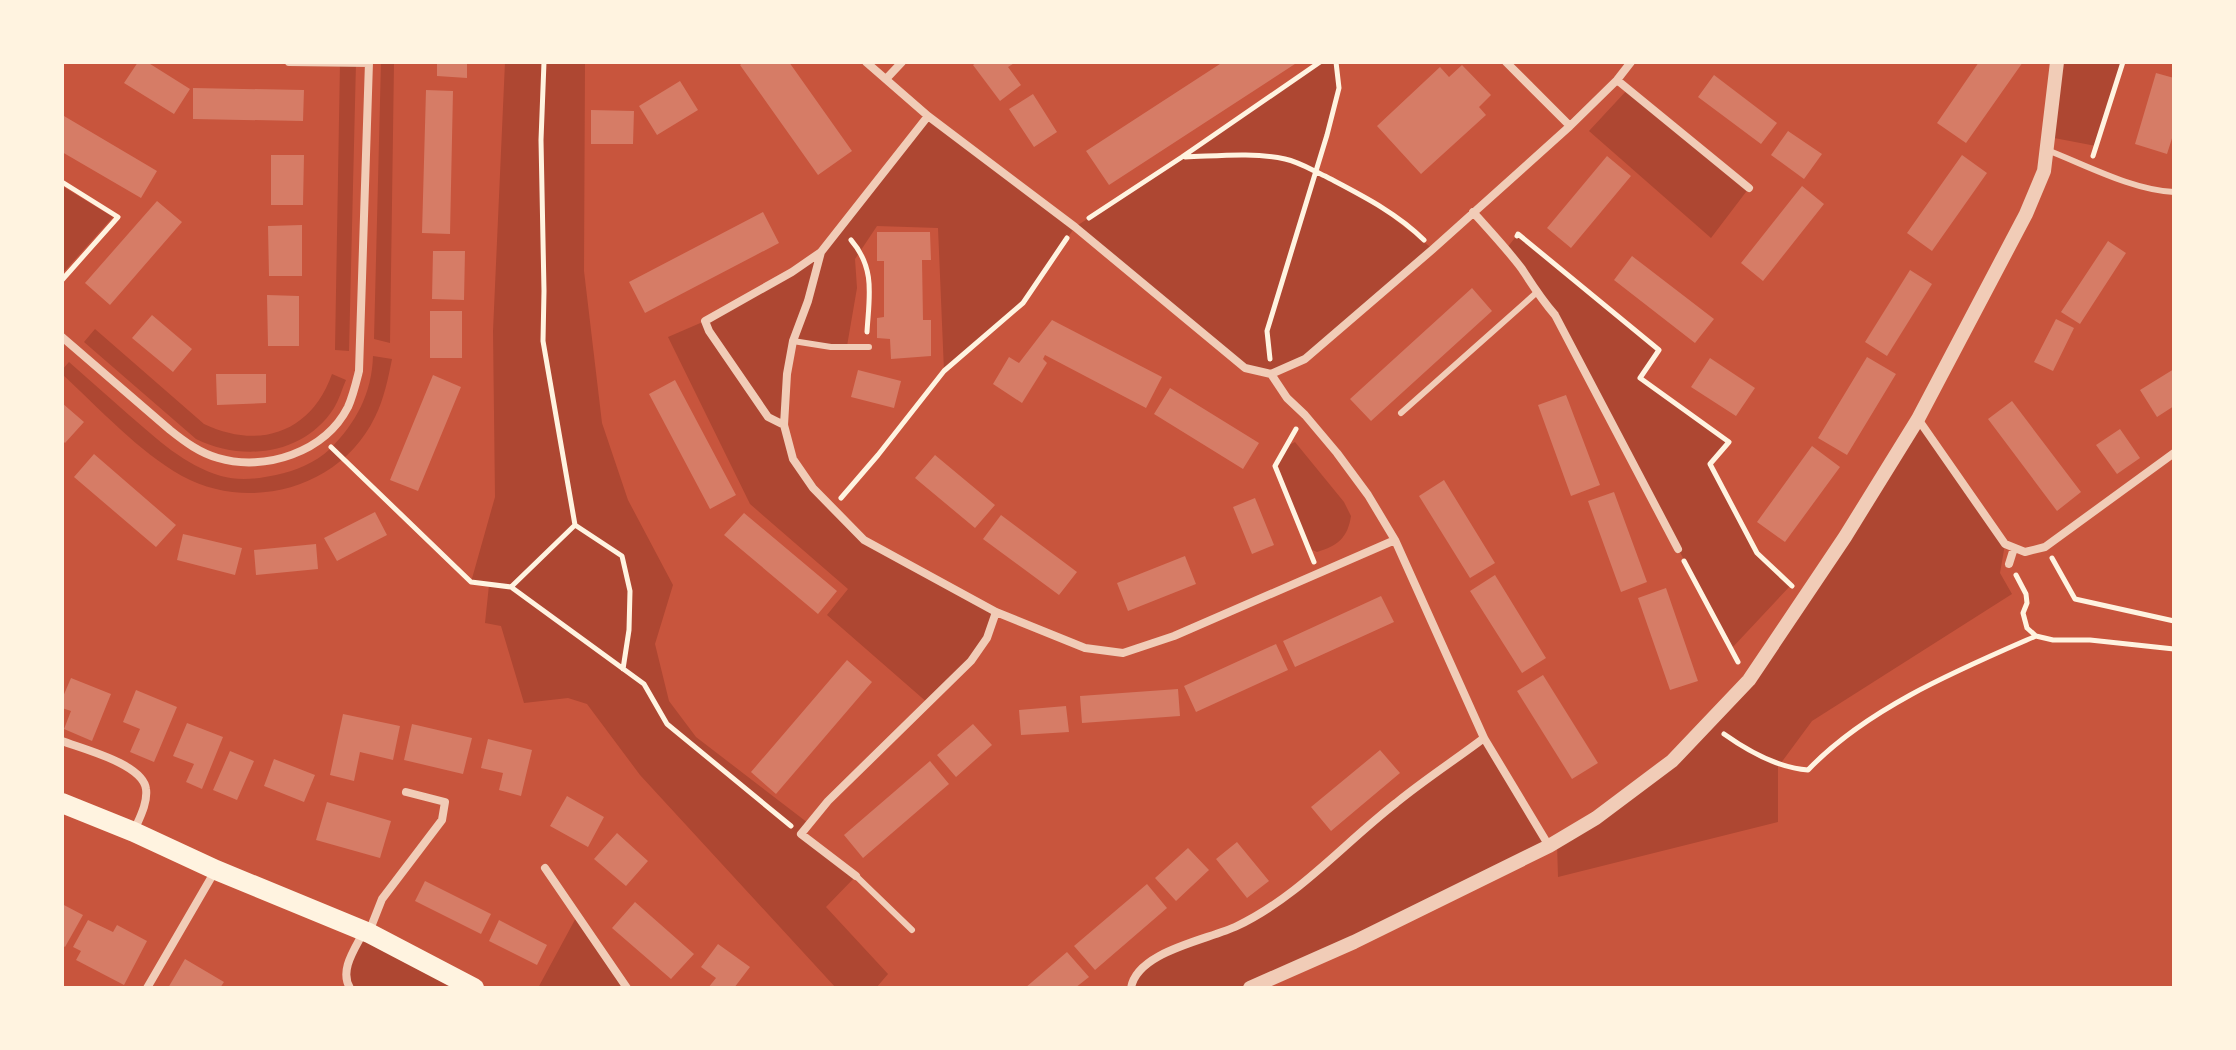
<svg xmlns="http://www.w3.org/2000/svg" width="2236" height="1050" viewBox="0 0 2236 1050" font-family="'PT Sans Narrow',sans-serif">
	<rect width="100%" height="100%" fill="#c8553d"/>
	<path fill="#ae4732" d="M340,62H356L349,351L335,350Z
		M381,62H394L390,343L374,339Z
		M505,62H585L584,271L602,423L628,500L673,585L655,644L669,701L696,737L808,823L802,834L856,876L826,907L888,974L876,988H836L640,775L587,704L568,698L524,703L501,626L485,623L489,585L471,582L495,497L493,331Z
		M1320,62H1336L1339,88L1316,172L1364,196L1433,249L1305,359L1271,374L1245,368L1075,227L1023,303L944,371L938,228L877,226L855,259L857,288L847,346L793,341L786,430L793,459L864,540L996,612L987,638L929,704L827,615L848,589L750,504L668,337L705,321L821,252L928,116L1075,227L1182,157Z
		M2057,62H2123L2096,146L2049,137Z
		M1628,89L1749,188L1711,238L1589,131Z
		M62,186L113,217L62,274Z
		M1518,234L1659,350L1640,378L1729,442L1710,464L1757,553L1791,585L1731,649L1555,315L1506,249Z
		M95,329L204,424C259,450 311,433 332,374L346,380C342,389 339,400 334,408C304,455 243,462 196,439L84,342Z
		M373,356L392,359C388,379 384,399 375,417C341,488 250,513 182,476C139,452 99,408 62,374V370L69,362C89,380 109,397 129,415C157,439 184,465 221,476C238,481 258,479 276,475C295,471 315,463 330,449C356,423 372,393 373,356Z
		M1918,419L2005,544L2000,573L2012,594L1812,721L1778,767V822L1558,877L1557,843L1630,797L1749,680Z
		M1295,442L1344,502L1351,516C1348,537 1338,546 1317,552L1310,549L1276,468L1289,445Z
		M1484,738L1549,846L1250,988H1125L1147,964L1268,908L1396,803Z
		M578,914L627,988H538Z
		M364,931L474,988H350L345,972Z"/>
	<path fill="#d67c66" d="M138,62H147L190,89L174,114L124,83Z
		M437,62H467V78L437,76Z
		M743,62H789L852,151L818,175L740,65Z
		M977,62H1016L1008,67L1021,85L1000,101L973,65Z
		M1223,62H1298L1109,185L1086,151Z
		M1979,62H2023L1966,143L1937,123Z
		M1462,65L1491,95L1479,107L1486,115L1421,174L1377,126L1440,67L1449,77Z
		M2156,73L2174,78V132L2167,154L2135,144Z
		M1714,75L1777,123L1761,144L1698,97Z
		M680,81L698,110L657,135L639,106Z
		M193,88L304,90L303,121L193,119Z
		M426,90L453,91L450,234L422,233Z
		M1033,94L1057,132L1034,147L1009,109Z
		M591,110L634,111L633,144H591Z
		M64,116L157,171L141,198L62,152Z
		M1788,131L1822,154L1804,179L1771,155Z
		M271,155H304L303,205H271Z
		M1962,155L1987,173L1932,251L1907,233Z
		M1607,156L1631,176L1571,248L1547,228Z
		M1802,186L1824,204L1763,281L1741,263Z
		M157,201L182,222L110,305L85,283Z
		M763,212L779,243L645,313L629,282Z
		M302,225V276H269L268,226Z
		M877,232H930L931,260H922L923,320H931V356L891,359L890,339L877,338V318L884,317V261H877Z
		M2108,241L2126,253L2080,324L2061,312Z
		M433,251H465L464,300L432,299Z
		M1632,256L1714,319L1695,343L1614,280Z
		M1910,270L1932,284L1887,356L1865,342Z
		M1472,288L1492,311L1371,421L1350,399Z
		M267,295L299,296V346H268Z
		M430,311H462V358H430Z
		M152,315L192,349L173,372L132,338Z
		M2056,319L2074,328L2053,371L2034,362Z
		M1052,320L1162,377L1146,408L1045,355L1043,359L1047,363L1022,403L993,384L1009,357L1019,363Z
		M1867,357L1896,374L1847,455L1818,438Z
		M1710,358L1755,388L1736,416L1691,387Z
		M2174,369V406L2157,417L2140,390Z
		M858,370L901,381L894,408L851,397Z
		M216,374H266V403L217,405Z
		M433,375L461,387L418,491L390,480Z
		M675,380L736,495L710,509L649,394Z
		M1170,388L1259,443L1243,469L1154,414Z
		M1566,395L1600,485L1571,496L1538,405Z
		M2012,401L2081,492L2057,511L1988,419Z
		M62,403L84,422L65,443L62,440Z
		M2120,429L2140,458L2117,474L2096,445Z
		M1812,446L1840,467L1785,542L1757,522Z
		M94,454L176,525L156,547L74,477Z
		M935,455L995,505L975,528L915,478Z
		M1444,480L1495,563L1470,578L1419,496Z
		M1614,492L1647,582L1621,592L1588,501Z
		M1255,498L1274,545L1252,554L1233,507Z
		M375,512L387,535L337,561L324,538Z
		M744,513L837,591L818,614L724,535Z
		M1001,515L1077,572L1059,595L983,539Z
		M183,534L242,548L235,575L177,560Z
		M316,544L318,569L256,575L254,550Z
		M1185,556L1196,584L1128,611L1117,583Z
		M1495,575L1546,658L1522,673L1470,591Z
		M1666,588L1698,681L1670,690L1638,598Z
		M1381,596L1394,622L1295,667L1283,641Z
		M1276,644L1288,670L1196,712L1184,686Z
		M847,660L872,682L776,794L751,772Z
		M1543,675L1598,763L1572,779L1517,691Z
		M71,678L111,694L92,741L64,729L71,711L62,708V699Z
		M1178,689L1180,716L1082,723L1080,696Z
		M136,690L177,707L154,762L130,752L140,729L123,722Z
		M1066,706L1069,732L1021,735L1019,710Z
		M343,714L400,726L393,760L360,752L354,781L330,775Z
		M187,723L223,737L202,789L186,782L194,764L173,756Z
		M412,724L472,738L463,774L404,760Z
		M973,724L992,745L956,777L937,755Z
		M488,739L532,750L521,796L499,790L503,773L481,768Z
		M1380,750L1400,773L1331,831L1311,807Z
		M230,751L254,761L237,800L213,790Z
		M274,759L315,775L304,802L264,786Z
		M930,761L949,784L863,858L844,835Z
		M567,796L604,817L588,847L550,826Z
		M327,802L391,821L380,858L316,840Z
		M617,833L648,861L626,886L594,859Z
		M1237,842L1269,881L1247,898L1216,859Z
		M1188,848L1209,870L1176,901L1155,878Z
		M425,881L491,914L481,934L415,901Z
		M1147,884L1167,908L1095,970L1074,946Z
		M635,902L694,954L671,979L612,928Z
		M62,904L83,915L65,947L62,945Z
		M88,920L113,932L117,925L147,941L124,985L76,960L81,951L73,947Z
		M499,920L547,945L537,965L489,941Z
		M718,944L750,967L734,988H708L716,978L701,967Z
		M1067,952L1089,977L1075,988H1025Z
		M185,959L224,982L220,988H168Z"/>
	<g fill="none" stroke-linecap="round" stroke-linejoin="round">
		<path stroke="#fff3e0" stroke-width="5" d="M2093,156L2123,62
			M1185,157C1218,156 1252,152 1285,159C1299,162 1312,170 1325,176C1359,194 1396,212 1424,240
			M62,182L118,217L62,280
			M1089,218L1182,157L1320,62
			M1517,236L1518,234L1659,350L1640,378L1729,442L1710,464L1757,553L1792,586
			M851,240C876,269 869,297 867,332
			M1270,359L1267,331L1327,135L1339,88L1336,62
			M1296,429L1275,466L1314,562
			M331,447L471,582L511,587L644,684L667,724L791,826
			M841,498L878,455L944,371L1023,303L1067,238
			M575,525L622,556L630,591L629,630L623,669
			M2052,558L2075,599L2174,621
			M1684,561L1738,662
			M2016,575L2026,594L2027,603L2023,613L2027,628L2036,636L2053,640H2090L2174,649
			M511,587L575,525L543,341L544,291L541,140L544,62
			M1724,734C1748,751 1778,768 1808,770C1867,708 1958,670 2036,636"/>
		<path stroke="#f1ccb7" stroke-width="6" d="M2047,150C2086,165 2132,190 2174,192
			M793,341L831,347H869
			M1401,413L1536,293
			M856,876L912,930"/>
		<path stroke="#f1ccb7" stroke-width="8" d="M289,62L369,63
			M866,62L928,116L1075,227L1245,368L1271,374L1287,398L1305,415L1337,453L1368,495L1395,540L1484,738L1549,846
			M1506,62L1570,126
			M887,78L902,62
			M1617,80L1749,188
			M928,116L821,252L808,301L793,341L787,374L784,425L793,459L813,488L864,540L996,612L1085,648L1123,653L1174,636L1395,540
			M1473,212C1489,230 1507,249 1522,269C1533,286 1541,299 1555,315L1678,549
			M62,337L170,430C185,442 200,453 218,458C265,472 325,452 348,407C353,396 356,383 359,371L369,62
			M1271,374L1305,359L1433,249L1570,126L1617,80L1631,62
			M1918,419L2005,544L2025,552L2045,547L2174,453
			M784,425L768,417L709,331L705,321L792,272L821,252
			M2009,564L2014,548
			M62,741C83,749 143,764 146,789C148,803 139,819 134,831
			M545,868L627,988
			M856,876L801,834L828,801L971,661L987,638L996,612
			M369,932L382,899L442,820L445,802L406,792
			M147,988L215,871
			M350,988C339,970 355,949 364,931
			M1131,988C1137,951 1208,940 1237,926C1298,897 1343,844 1396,803C1424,780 1455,760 1484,738"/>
		<path stroke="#f1ccb7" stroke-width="14" d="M1250,988L1354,942L1549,846L1596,818L1672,761L1749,680L1845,537L1918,419L2026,214L2044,171L2057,62"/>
		<path stroke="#fff3e0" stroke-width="20" d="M62,803L134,832L216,870L369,933L474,988"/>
	</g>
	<rect width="2236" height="1050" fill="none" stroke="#fff3e0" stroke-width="128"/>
</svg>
